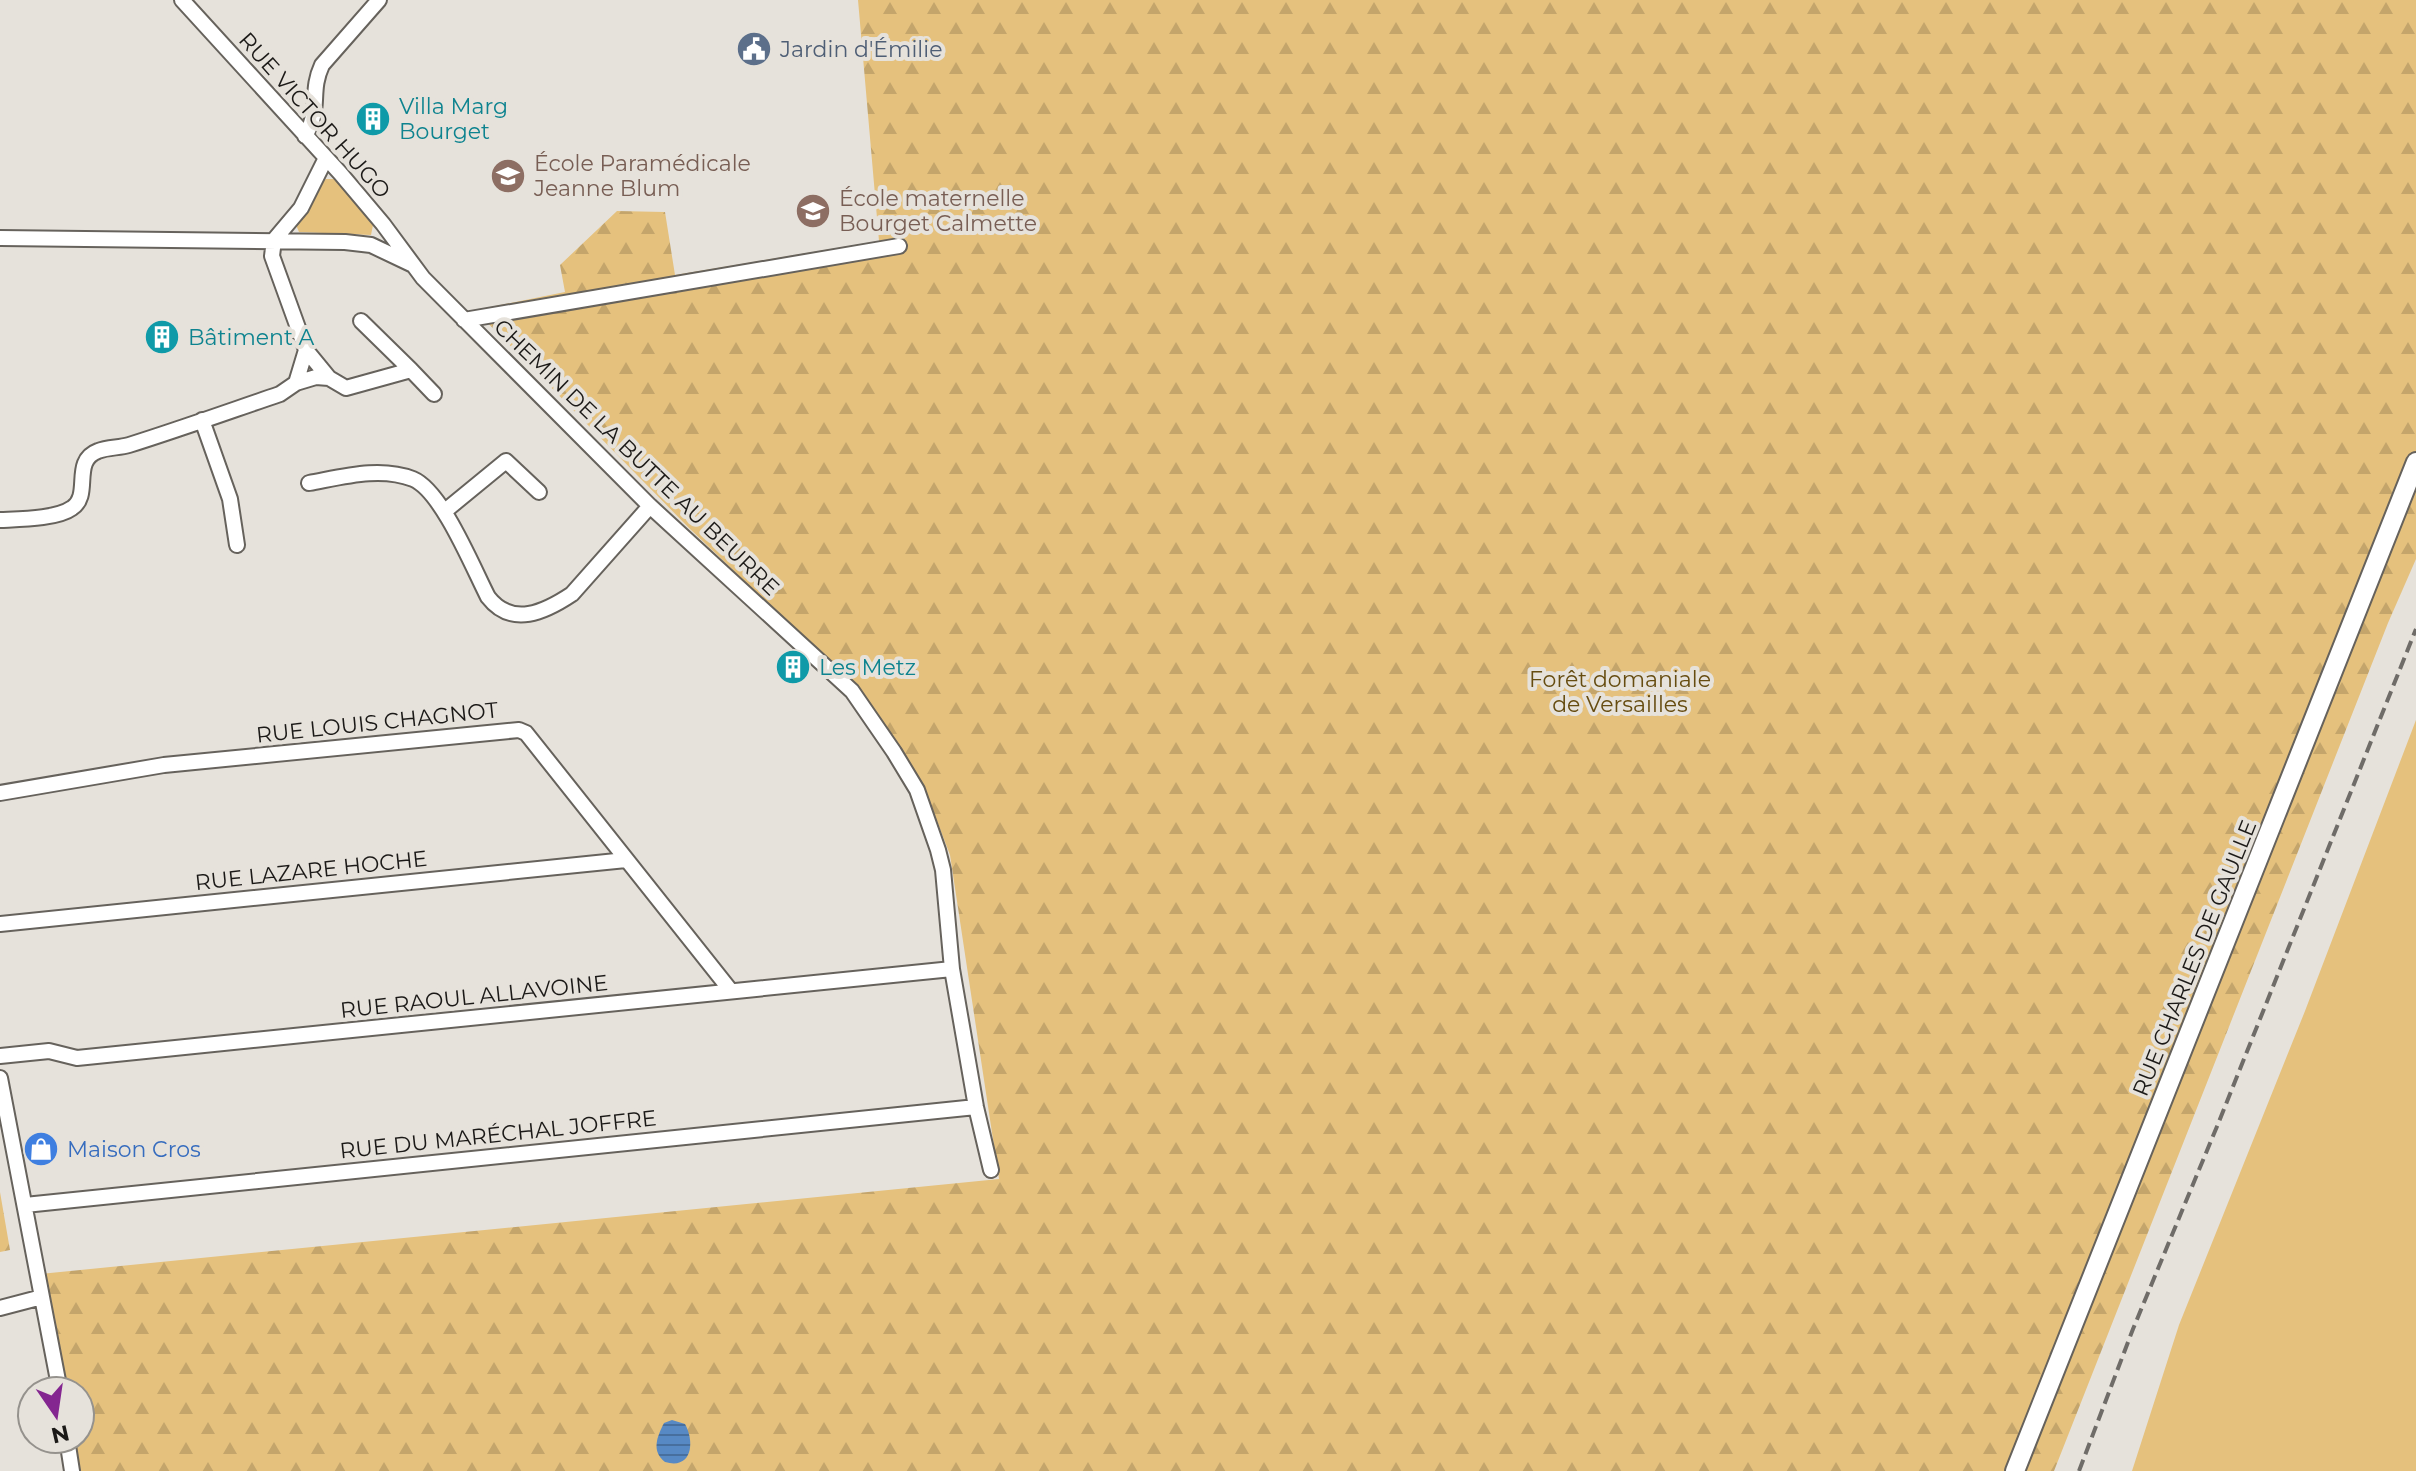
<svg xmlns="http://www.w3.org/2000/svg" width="2416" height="1471" viewBox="0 0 2416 1471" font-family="Montserrat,sans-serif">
	<defs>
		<pattern id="forest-firs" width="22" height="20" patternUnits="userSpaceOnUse" patternTransform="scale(2)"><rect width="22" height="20" fill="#e5c17d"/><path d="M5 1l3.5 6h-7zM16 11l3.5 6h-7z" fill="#c4a56b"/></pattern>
		<pattern id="water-rules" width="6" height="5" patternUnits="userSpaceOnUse" patternTransform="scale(2)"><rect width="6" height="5" fill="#5789c4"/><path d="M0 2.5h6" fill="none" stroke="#476f9e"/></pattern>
	</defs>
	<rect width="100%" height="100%" fill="#e6e2db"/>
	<path fill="#e5c17d" d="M326,179H335L373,225L371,235L299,232L296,225L320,184Z
		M2416,720V1471H2132L2179,1325L2305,1011Z"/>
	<path fill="url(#forest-firs)" d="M858,0H2416V559L2388,623L2054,1471H77L71,1439H80V1391H62L40,1274L999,1179L950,855L927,795L856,688L689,528L475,310L565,292L560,265L617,211L665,212L675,275L879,241Z
		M0,1192L10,1250L0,1252Z"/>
	<path fill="url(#water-rules)" d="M672,1420L685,1424C695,1442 692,1470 665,1462C651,1451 657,1437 664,1423Z"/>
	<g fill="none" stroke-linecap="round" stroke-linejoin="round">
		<g stroke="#66625c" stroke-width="18">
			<path id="minor" d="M182,0L340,173L383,224L423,278L650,506L852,691L894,752L917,790L938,850L943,870L952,969L976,1107L991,1170
				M305,136C322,108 309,93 322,65L379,0
				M0,238L345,242L371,245L411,264
				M274,240L301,208L326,158
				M464,320L899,246
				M306,350L329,378L346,388L411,370L361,321
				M411,370L434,394
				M296,383L316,377L329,378
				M202,420L230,499L237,545
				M309,483C342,477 380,466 413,479C442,491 473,568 488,597C512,628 545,612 572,594L650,506
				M445,511L506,461L539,492
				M0,520C19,519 57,519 72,508C92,495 71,461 98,451C108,447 119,448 129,445C180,429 230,411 280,394L296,383L306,350L272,256L274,240
				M0,793L164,765L519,730L526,733L731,991
				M0,924L626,860
				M0,1056L49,1051L77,1058L952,969
				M0,1078L60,1391
				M25,1205L976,1107
				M0,1308L42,1297
				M67,1439L72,1471"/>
		</g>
		<g stroke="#66625c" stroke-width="22">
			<path id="major" d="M2015,1471L2416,462"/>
		</g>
		<use href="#minor" stroke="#fff" stroke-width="14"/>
		<use href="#major" stroke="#fff" stroke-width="18"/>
		<path stroke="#6f6c68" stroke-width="4" stroke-dasharray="12 6" stroke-linecap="butt" d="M2079,1471L2133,1329L2218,1124L2416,629"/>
	</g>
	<defs>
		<g id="civic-disc" transform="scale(1.8)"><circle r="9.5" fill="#5c6f8a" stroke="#e6e2db"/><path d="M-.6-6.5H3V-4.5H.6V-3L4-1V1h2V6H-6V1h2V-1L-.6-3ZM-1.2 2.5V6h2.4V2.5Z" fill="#fff"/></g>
		<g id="building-disc" transform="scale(1.8)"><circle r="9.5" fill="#0f9aa8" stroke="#e6e2db"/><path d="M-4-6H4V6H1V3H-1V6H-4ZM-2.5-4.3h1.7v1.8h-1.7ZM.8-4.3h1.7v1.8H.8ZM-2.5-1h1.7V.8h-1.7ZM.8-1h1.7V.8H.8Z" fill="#fff"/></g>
		<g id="school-disc" transform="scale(1.8)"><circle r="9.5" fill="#8d6e63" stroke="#e6e2db"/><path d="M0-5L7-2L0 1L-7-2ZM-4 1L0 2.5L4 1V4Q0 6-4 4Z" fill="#fff"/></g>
		<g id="shop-disc" transform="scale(1.8)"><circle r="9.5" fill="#3f7fe0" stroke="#e6e2db"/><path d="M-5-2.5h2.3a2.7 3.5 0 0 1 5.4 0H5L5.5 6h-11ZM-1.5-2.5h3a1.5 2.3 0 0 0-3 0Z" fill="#fff"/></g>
	</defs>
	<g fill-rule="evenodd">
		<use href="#civic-disc" x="754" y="49"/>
		<use href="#building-disc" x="373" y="119"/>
		<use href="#school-disc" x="508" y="176"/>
		<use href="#school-disc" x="813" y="211"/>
		<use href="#building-disc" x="162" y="337"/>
		<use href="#building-disc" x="793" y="667"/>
		<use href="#shop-disc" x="41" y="1149"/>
	</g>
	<g text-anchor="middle" stroke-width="8" stroke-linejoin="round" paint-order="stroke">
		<g font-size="22" fill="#4e5e75" stroke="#e6e2db" text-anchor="start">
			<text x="780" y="57">Jardin d'Émilie</text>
		</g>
		<g font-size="22" fill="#0d838f" stroke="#e6e2db" text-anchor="start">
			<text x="399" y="114">Villa Marg<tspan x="399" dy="25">Bourget</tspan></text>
			<text x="188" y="345">Bâtiment A</text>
			<text x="819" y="675">Les Metz</text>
		</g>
		<g font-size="22" fill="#1b1917" stroke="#e6e2db">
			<text transform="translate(315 115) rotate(48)" y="8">RUE VICTOR HUGO</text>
			<text transform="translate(637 457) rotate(44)" y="8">CHEMIN DE LA BUTTE AU BEURRE</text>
			<text transform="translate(377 722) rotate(-6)" y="8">RUE LOUIS CHAGNOT</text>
			<text transform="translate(311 870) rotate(-6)" y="8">RUE LAZARE HOCHE</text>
			<text transform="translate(2194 958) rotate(-68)" y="8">RUE CHARLES DE GAULLE</text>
			<text transform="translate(474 996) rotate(-6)" y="8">RUE RAOUL ALLAVOINE</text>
			<text transform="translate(498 1134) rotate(-6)" y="8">RUE DU MARÉCHAL JOFFRE</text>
		</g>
		<g font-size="22" fill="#785e54" stroke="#e6e2db" text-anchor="start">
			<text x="534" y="171">École Paramédicale<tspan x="534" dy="25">Jeanne Blum</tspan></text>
			<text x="839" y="206">École maternelle<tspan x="839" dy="25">Bourget Calmette</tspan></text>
		</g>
		<g font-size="22" fill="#664c10" stroke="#e6e2db">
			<text x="1620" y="687">Forêt domaniale<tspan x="1620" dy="25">de Versailles</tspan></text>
		</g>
		<g font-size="22" fill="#366cbe" stroke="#e6e2db" text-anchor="start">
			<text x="67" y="1157">Maison Cros</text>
		</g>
	</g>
	<g transform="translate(56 1415) rotate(167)"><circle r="38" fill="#e6e2db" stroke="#95928d" stroke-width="2"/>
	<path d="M0-6L14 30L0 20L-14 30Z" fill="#842690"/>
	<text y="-12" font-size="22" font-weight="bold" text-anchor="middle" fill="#1b1917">N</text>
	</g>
</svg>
